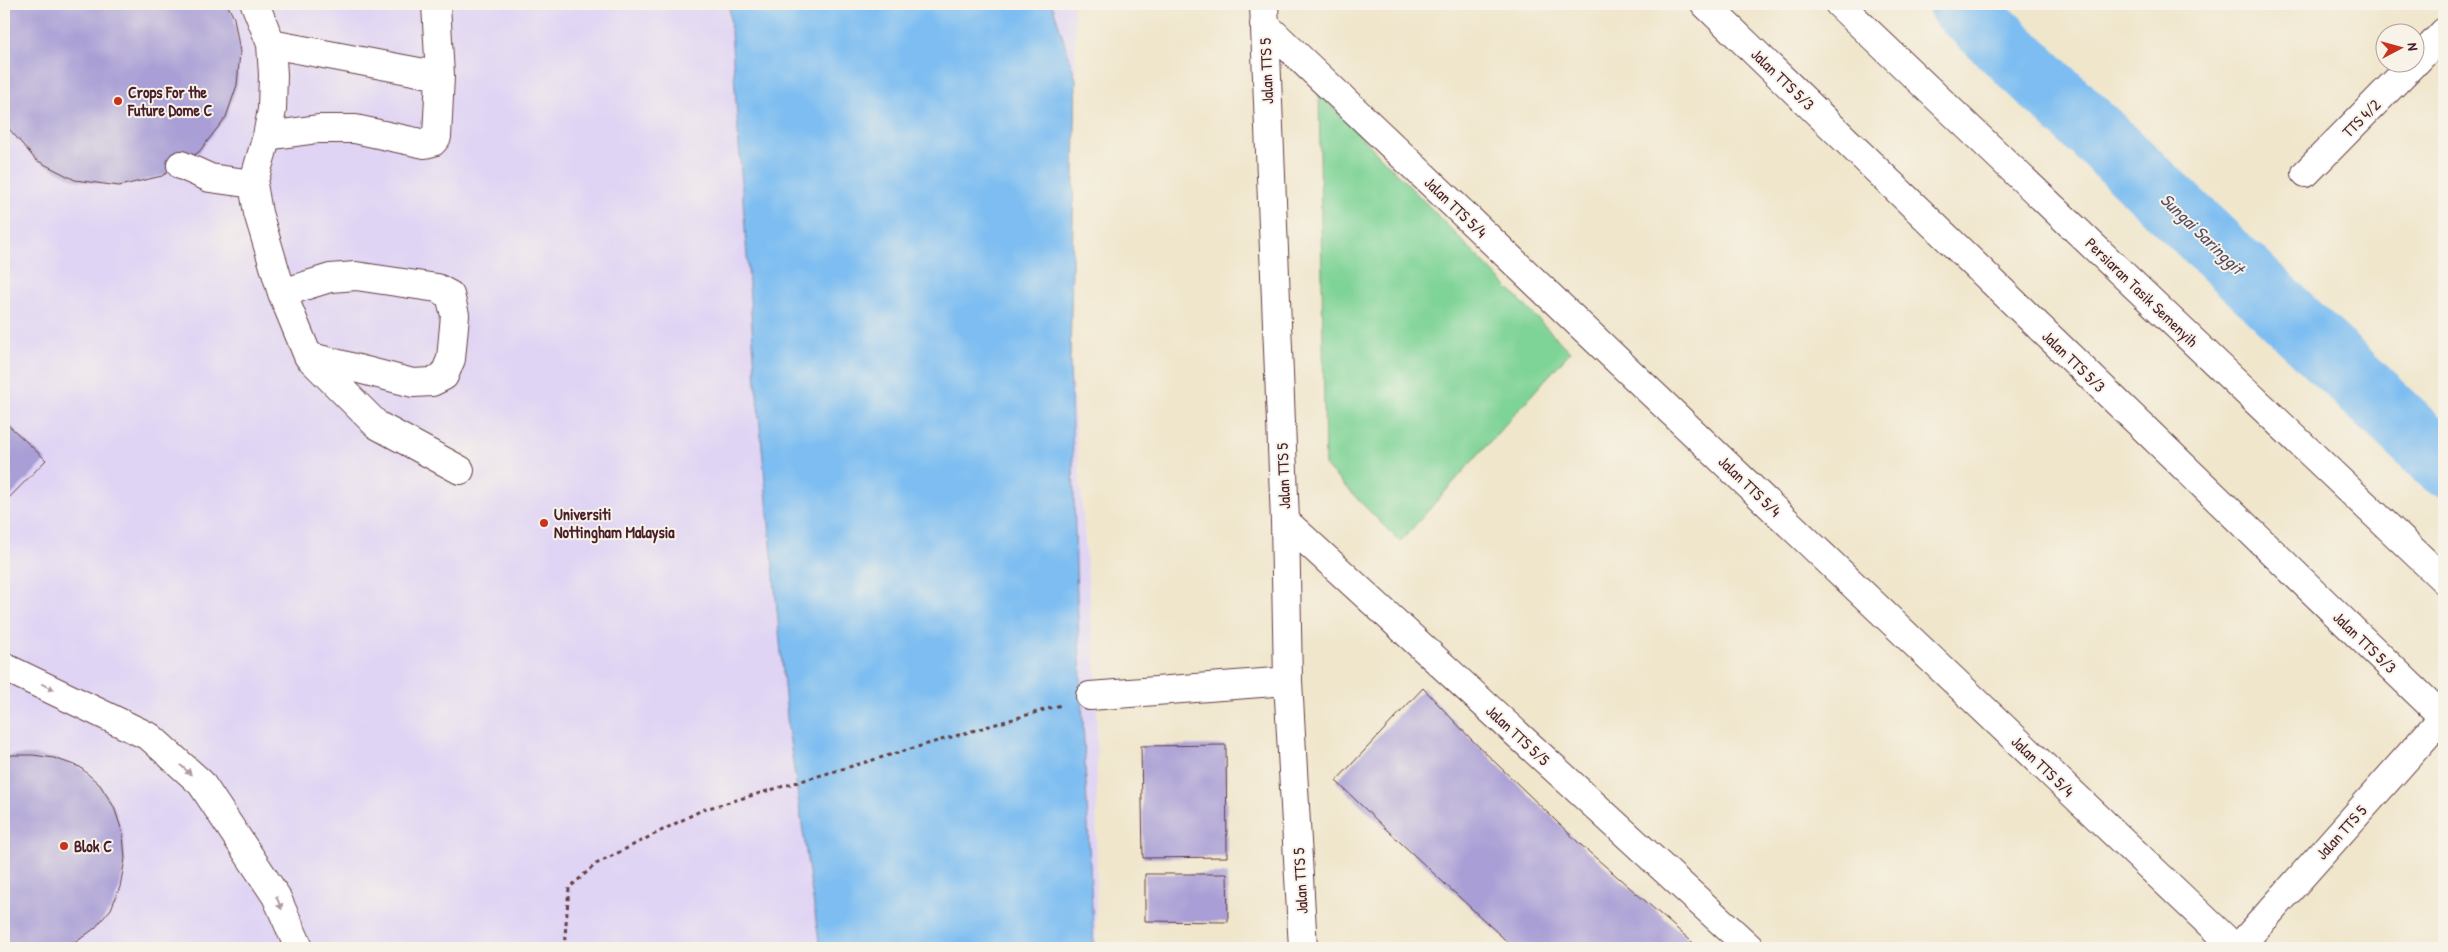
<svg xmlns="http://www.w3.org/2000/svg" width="2448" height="952" viewBox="0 0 2448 952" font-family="'Patrick Hand',sans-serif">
	<rect width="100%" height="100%" fill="#f7f3e8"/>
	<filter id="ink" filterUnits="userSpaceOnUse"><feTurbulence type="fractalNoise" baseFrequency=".02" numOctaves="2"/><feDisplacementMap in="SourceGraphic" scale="10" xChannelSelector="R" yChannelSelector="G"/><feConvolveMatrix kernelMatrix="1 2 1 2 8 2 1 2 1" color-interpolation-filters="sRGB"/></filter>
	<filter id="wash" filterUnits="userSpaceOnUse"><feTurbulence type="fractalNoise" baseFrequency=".0096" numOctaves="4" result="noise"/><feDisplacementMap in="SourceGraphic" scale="20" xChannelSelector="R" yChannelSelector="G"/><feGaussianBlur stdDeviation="1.12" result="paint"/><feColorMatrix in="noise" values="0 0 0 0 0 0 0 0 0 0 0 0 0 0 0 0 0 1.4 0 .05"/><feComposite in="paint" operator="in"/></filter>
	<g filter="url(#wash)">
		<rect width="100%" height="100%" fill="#f0e6cc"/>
		<path fill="#e0d4f4" d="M4,4H1074L1076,79L1070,359L1097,686L1096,948H4Z"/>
		<path fill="#7ed396" stroke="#647960" d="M1319,93L1570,352L1400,542L1325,466Z"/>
		<path fill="#7dbdf1" stroke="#646e8e" d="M729,4H1052L1076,79L1070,359L1077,598L1094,948H820L788,728L756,383Z"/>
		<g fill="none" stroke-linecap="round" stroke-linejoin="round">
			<path stroke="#7dbdf1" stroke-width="64" d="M1960,4L2444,464"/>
		</g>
		<g id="blocks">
			<path fill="#a99ed5" d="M4,4H227L234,18L240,52L237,85L226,117L199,152L162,176L119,186L75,180L36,160L4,123Z
				M4,421L46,460L4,503Z
				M1423,688L1472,740L1581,845L1699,948H1514L1387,830L1336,781Z
				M1226,745L1227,857L1143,858L1141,746Z
				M12,755H33L54,758L80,767L100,785L114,807L123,834L125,859L120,887L111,909L95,928L76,942L60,948H4V758Z
				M1145,874H1227L1228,922L1145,921Z"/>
		</g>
	</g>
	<g filter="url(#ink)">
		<use href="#blocks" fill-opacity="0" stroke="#633d43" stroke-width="1"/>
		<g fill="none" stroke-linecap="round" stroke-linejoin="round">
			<g stroke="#633d43" stroke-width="30">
				<path id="minor" d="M1264,4L1285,521L1288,681L1303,948
					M1705,4L2443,717
					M1839,4L2444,580
					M1264,24L2235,948
					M271,44L440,76
					M2416,62L2444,32
					M267,136L318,129H355L425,144L433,142L437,137L440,76L436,4
					M181,165L210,178L253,184L267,136L272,110L273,75L271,44L255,4
					M2306,173L2415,62
					M253,184L258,213L282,293L308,356L377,425L460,470
					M282,293L330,278L356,276L437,288L450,295L455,315L451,359L444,376L432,382L413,383L308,356
					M1285,521L1750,948
					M4,667L150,737L201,783L276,896L299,948
					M1090,696L1288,681
					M2238,948L2444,716"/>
			</g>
			<path stroke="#633d43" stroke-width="3" stroke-dasharray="4 4" stroke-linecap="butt" d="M564,948L569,888L596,864L702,810L1061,705"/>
			<use href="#minor" stroke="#fff" stroke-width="28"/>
		</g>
		<defs><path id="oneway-solid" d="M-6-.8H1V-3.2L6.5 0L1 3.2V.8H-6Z" transform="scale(1.25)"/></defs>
		<g fill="#ae9aa0">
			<use href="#oneway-solid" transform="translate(48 687) rotate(26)"/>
			<use href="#oneway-solid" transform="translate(186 770) rotate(42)"/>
			<use href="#oneway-solid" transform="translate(279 903) rotate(66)"/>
		</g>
	</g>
	<g fill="#c8321e" stroke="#f7f3e8" stroke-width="2">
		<circle cx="118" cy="101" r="5"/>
		<circle cx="544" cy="523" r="5"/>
		<circle cx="64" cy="846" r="5"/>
	</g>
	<g text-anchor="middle" stroke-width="4" stroke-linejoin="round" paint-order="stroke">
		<g font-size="16" fill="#4a1f2b" stroke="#f7f3e8">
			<text transform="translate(1266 71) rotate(-92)" y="6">Jalan TTS 5</text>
			<text transform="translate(1783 79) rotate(44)" y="6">Jalan TTS 5/3</text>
			<text transform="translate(2361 118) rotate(-45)" y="6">TTS 4/2</text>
			<text transform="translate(1456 207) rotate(44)" y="6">Jalan TTS 5/4</text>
			<text transform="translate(2142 292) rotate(44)" y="6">Persiaran Tasik Semenyih</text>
			<text transform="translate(2074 361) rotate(44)" y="6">Jalan TTS 5/3</text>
			<text transform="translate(1283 476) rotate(-92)" y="6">Jalan TTS 5</text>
			<text transform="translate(1750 486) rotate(44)" y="6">Jalan TTS 5/4</text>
			<text transform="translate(2365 642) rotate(44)" y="6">Jalan TTS 5/3</text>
			<text transform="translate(1518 735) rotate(43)" y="6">Jalan TTS 5/5</text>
			<text transform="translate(2043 766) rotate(44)" y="6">Jalan TTS 5/4</text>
			<text transform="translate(2341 832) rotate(-48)" y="6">Jalan TTS 5</text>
			<text transform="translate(1300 881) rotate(-93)" y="6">Jalan TTS 5</text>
		</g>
		<g font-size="16" font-weight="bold" fill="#4a1f2b" stroke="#f7f3e8" text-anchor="start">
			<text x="128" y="98">Crops For the<tspan x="128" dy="18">Future Dome C</tspan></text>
			<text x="554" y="520">Universiti<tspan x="554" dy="18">Nottingham Malaysia</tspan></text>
			<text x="74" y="852">Blok C</text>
		</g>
		<g font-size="18" font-style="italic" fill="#594e66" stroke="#f7f3e8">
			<text transform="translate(2202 234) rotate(44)" y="6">Sungai Saringgit</text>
		</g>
	</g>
	<rect width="2448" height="952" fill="none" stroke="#f7f3e8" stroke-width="20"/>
	<g transform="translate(2400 48) rotate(84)"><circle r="24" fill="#f7f3e8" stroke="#b29e9c"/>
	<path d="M0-4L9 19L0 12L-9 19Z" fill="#c8321e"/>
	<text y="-8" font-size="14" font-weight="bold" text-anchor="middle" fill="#4a1f2b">N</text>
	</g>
</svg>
